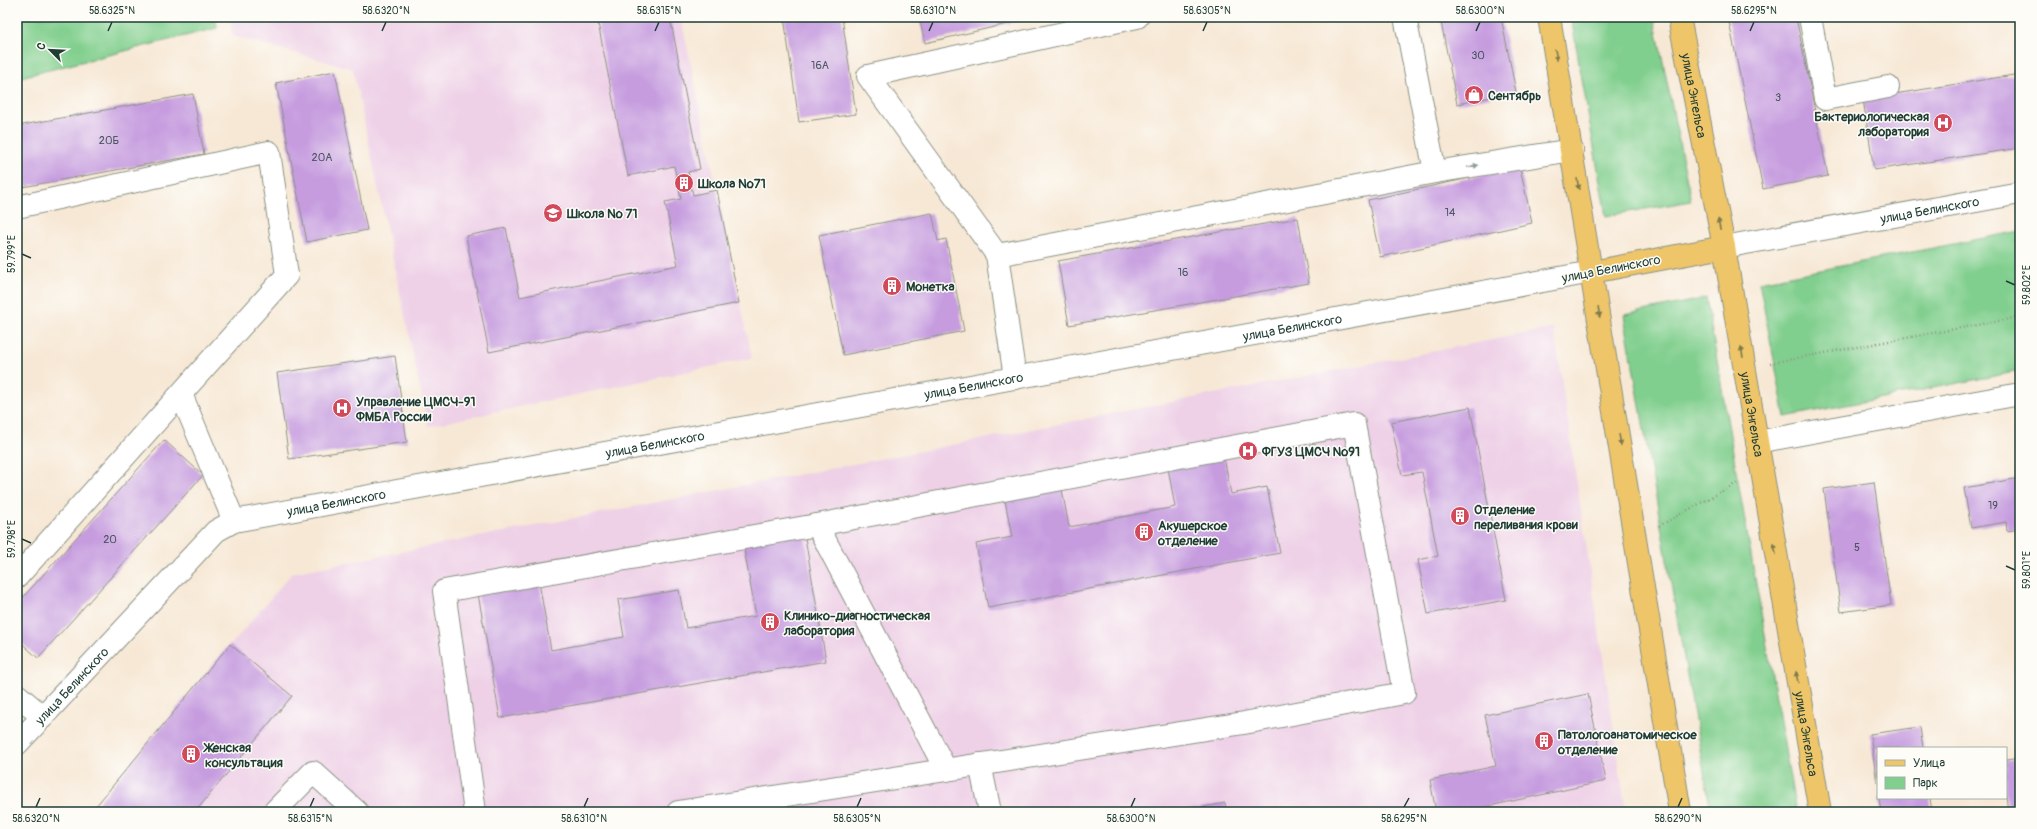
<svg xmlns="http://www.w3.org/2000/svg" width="2037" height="829" viewBox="0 0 2037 829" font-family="Pangolin,sans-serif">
	<rect width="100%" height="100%" fill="#fdfcf7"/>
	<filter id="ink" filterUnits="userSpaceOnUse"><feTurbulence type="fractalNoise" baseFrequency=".025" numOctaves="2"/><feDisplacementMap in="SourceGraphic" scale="8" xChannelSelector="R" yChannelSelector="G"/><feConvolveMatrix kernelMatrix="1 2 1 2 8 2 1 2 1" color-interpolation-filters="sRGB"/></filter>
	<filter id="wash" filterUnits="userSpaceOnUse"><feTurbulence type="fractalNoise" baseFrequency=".012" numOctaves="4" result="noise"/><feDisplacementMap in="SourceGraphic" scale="16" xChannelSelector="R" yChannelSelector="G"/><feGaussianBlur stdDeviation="0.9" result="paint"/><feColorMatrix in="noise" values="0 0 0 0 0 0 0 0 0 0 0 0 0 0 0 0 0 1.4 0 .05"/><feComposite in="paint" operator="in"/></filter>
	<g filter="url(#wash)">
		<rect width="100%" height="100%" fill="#f7e8d5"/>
		<path fill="#eed0e7" d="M229,17H681L752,358L428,426L353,69L233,36Z
			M1554,328L1626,812H90L292,573Z"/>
		<path fill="#81cf8e" stroke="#508661" d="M17,17H216L217,28L17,78Z
			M1571,17H1654L1691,201L1606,216Z
			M2020,231V371L1785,417L1759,282Z
			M1706,298L1796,812H1711L1624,315Z"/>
		<g id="blocks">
			<path fill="#c69cdf" d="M670,17L700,169L688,172L693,195L717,190L739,303L489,352L466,236L506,228L520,297L678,265L665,202L681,199L674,166L628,176L597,18Z
				M784,17H842L856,114L799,122Z
				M919,17H1033V18L925,43Z
				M1440,17H1501L1516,92L1457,104Z
				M1728,17H1796L1828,176L1763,189Z
				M335,71L367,230L307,242L276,83Z
				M2020,74V148L1874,170L1863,99Z
				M193,94L204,154L17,188V126Z
				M1520,167L1532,223L1380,257L1368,200Z
				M932,213L938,241L946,239L964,331L843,355L819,235Z
				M1298,218L1309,283L1069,325L1058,261Z
				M395,356L407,442L289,459L277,373Z
				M1470,407L1506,600L1428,614L1418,560L1438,556L1422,472L1402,475L1391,422Z
				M164,440L203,475L38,658L17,639V604Z
				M1224,457L1231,494L1267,487L1280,553L988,608L976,544L1012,537L1004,495L1061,484L1069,527L1175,507L1168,468Z
				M2020,478V529L2007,531L2006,522L1971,528L1964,488Z
				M1874,482L1891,605L1841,612L1824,489Z
				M804,532L826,661L500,718L477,588L538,577L551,650L624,637L618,600L679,590L686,628L756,616L743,543Z
				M230,644L292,696L195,812H91Z
				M1588,694L1606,781L1461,812H1436L1430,780L1496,766L1485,715Z
				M1920,727L1923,748H1878L1877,783L1870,734Z
				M2020,758V812H2008L2006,795V760Z
				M1879,798H1930L1932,812H1881Z
				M1225,803L1227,812H1183V811Z"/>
		</g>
	</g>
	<g filter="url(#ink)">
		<use href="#blocks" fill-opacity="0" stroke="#8b9284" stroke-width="1"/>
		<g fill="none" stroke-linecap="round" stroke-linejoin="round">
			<g stroke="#8b9284" stroke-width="24">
				<g id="minor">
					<path d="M1810,17L1825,99L1888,87"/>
					<path d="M1435,172L1572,150"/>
					<path d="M17,207L269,152L287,275L17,577"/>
					<path id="s1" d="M1724,247L2020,193"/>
					<path d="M997,255L1435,172L1405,17"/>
					<path d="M1015,378L997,255L868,76L1137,17"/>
					<path d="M181,394L234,521"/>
					<path d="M1757,442L2020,394"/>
					<path d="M17,695L43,717"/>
					<path id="s2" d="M17,744L216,531L234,521L1592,272"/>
					<path d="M980,764L990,812"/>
					<path d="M274,812L313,772L357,812"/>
					<path d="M475,812L444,591L817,525L946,770"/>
					<path d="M678,812L1244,723L1404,693L1354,424L817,525"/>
				</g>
			</g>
			<g stroke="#8b9284" stroke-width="24">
				<g id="major">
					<path d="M1549,17L1680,812"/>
					<path id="s3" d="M1679,17L1724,247L1820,812"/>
					<path d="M1592,272L1724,247"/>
				</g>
			</g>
			<path stroke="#8b9284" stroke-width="2.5" stroke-dasharray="1 3" stroke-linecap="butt" d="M1770,363L2020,317
				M1659,526L1737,483"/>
			<use href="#minor" stroke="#fff" stroke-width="22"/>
			<use href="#major" stroke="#eec569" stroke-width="22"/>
		</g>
		<defs><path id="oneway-solid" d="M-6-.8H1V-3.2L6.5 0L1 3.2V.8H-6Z"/></defs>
		<g fill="#7c7a4c">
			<use href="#oneway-solid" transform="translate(1556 55) rotate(80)"/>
			<use href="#oneway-solid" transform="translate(1578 184) rotate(80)"/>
			<use href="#oneway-solid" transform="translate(1719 224) rotate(-102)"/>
			<use href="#oneway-solid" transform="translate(1599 312) rotate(81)"/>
			<use href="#oneway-solid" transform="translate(1742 352) rotate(-100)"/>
			<use href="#oneway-solid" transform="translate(1620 440) rotate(81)"/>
			<use href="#oneway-solid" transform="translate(1775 549) rotate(-100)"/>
			<use href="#oneway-solid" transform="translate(1797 677) rotate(-100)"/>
		</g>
		<use fill="#8f9e9a" href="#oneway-solid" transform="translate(1473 166) rotate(-9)"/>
	</g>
	<path fill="none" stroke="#1f3d34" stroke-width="1.5" d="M108,31L112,22M382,31L386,22M655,31L659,22M929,31L933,22M1203,31L1207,22M1476,31L1480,22M1750,31L1754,22M22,254L31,258M2006,281L2015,285M22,539L31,543M2006,566L2015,570M36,807L40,798M310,807L314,798M584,807L588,798M857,807L861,798M1131,807L1135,798M1404,807L1409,798M1678,807L1682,798"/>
	<defs>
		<g id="shop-disc" transform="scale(1)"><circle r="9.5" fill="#d1495b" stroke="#fdfcf7"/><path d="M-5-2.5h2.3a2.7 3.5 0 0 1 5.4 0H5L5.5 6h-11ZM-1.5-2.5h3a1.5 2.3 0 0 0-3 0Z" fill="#fff"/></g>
		<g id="hospital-disc" transform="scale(1)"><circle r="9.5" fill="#d1495b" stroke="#fdfcf7"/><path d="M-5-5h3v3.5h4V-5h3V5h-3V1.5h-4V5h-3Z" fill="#fff"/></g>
		<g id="building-disc" transform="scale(1)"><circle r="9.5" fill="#d1495b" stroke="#fdfcf7"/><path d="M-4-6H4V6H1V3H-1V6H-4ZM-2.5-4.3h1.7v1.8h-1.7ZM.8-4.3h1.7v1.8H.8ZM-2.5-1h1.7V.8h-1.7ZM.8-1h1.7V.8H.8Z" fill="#fff"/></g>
		<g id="school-disc" transform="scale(1)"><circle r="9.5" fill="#d1495b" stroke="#fdfcf7"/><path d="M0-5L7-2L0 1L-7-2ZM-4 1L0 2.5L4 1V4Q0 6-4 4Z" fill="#fff"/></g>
	</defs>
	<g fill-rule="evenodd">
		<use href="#shop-disc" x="1474" y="95"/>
		<use href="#hospital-disc" x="1943" y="123"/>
		<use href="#building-disc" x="684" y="183"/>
		<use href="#school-disc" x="553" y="213"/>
		<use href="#building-disc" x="892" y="286"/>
		<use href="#hospital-disc" x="342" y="408"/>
		<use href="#hospital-disc" x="1248" y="451"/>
		<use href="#building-disc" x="1460" y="516"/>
		<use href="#building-disc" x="1144" y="532"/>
		<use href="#building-disc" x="770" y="622"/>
		<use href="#building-disc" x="1544" y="741"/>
		<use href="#building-disc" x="191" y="754"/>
	</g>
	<g text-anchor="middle" stroke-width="3" stroke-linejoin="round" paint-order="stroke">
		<g font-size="11" fill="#49555f">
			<text x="1478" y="59">30</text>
			<text x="820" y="69">16А</text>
			<text x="1778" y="101">3</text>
			<text x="109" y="144">20Б</text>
			<text x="322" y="161">20А</text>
			<text x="1450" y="216">14</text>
			<text x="1183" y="276">16</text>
			<text x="1993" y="509">19</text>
			<text x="110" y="543">20</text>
			<text x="1857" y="551">5</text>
		</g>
		<g font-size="13" font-weight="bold" fill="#1f3d34" stroke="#fdfcf7" text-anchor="start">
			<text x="1488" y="100">Сентябрь</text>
			<text x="1929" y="121" text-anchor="end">Бактериологическая<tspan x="1929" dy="15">лаборатория</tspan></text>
			<text x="698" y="188">Школа №71</text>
			<text x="567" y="218">Школа № 71</text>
			<text x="906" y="291">Монетка</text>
			<text x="356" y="406">Управление ЦМСЧ-91<tspan x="356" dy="15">ФМБА России</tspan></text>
			<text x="1262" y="456">ФГУЗ ЦМСЧ №91</text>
			<text x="1474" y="514">Отделение<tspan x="1474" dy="15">переливания крови</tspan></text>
			<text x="1158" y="530">Акушерское<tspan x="1158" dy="15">отделение</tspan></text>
			<text x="784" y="620">Клинико-диагностическая<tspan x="784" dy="15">лаборатория</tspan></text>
			<text x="1558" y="739">Патологоанатомическое<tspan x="1558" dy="15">отделение</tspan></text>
			<text x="205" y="752">Женская<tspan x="205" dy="15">консультация</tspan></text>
		</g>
		<g font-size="13" fill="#1f3d34" stroke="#fdfcf7">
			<text dy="5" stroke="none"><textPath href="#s3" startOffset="80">улица Энгельса</textPath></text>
			<text dy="5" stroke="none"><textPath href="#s1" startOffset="209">улица Белинского</textPath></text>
			<text transform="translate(1611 268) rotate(-11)" y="5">улица Белинского</text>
			<text dy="5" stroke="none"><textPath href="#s2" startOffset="1388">улица Белинского</textPath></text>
			<text dy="5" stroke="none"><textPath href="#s2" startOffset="1064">улица Белинского</textPath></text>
			<text dy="5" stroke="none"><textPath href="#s3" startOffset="404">улица Энгельса</textPath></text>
			<text dy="5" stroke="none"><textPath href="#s2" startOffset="740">улица Белинского</textPath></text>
			<text dy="5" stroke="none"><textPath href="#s2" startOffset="416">улица Белинского</textPath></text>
			<text dy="5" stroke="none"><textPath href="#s2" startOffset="80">улица Белинского</textPath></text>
			<text dy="5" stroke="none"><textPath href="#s3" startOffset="728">улица Энгельса</textPath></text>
		</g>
	</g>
	<rect width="2037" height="829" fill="none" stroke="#fdfcf7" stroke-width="44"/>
	<rect x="1877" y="747" width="130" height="52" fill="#fdfcf7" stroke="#a4b0a9"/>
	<rect x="1885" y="760" width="20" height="6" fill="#eec569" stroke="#a4b0a9"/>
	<text x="1913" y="767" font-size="12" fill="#1f3d34">Улица</text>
	<rect x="1885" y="777" width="20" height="12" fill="#81cf8e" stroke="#a4b0a9"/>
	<text x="1913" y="787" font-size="12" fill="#1f3d34">Парк</text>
	<g transform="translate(50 50) rotate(294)" stroke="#fdfcf7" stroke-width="3" paint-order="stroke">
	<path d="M0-3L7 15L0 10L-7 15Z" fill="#1f3d34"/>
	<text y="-6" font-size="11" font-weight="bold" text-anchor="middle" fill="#1f3d34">С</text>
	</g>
	<rect x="22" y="22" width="1993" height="785" fill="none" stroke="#1f3d34" stroke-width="1.5"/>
	<g font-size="10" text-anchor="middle" fill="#1f3d34">
		<text x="112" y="14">58.6325°N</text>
		<text x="386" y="14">58.6320°N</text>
		<text x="659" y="14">58.6315°N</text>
		<text x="933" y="14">58.6310°N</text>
		<text x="1207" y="14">58.6305°N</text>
		<text x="1480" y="14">58.6300°N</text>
		<text x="1754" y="14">58.6295°N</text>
		<text transform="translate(11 254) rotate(-90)" y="4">59.799°E</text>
		<text transform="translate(2026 285) rotate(-90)" y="4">59.802°E</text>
		<text transform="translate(11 539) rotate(-90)" y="4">59.798°E</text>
		<text transform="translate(2026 570) rotate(-90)" y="4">59.801°E</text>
		<text x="36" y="822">58.6320°N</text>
		<text x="310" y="822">58.6315°N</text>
		<text x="584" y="822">58.6310°N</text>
		<text x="857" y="822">58.6305°N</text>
		<text x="1131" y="822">58.6300°N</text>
		<text x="1404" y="822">58.6295°N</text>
		<text x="1678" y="822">58.6290°N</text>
	</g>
</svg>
